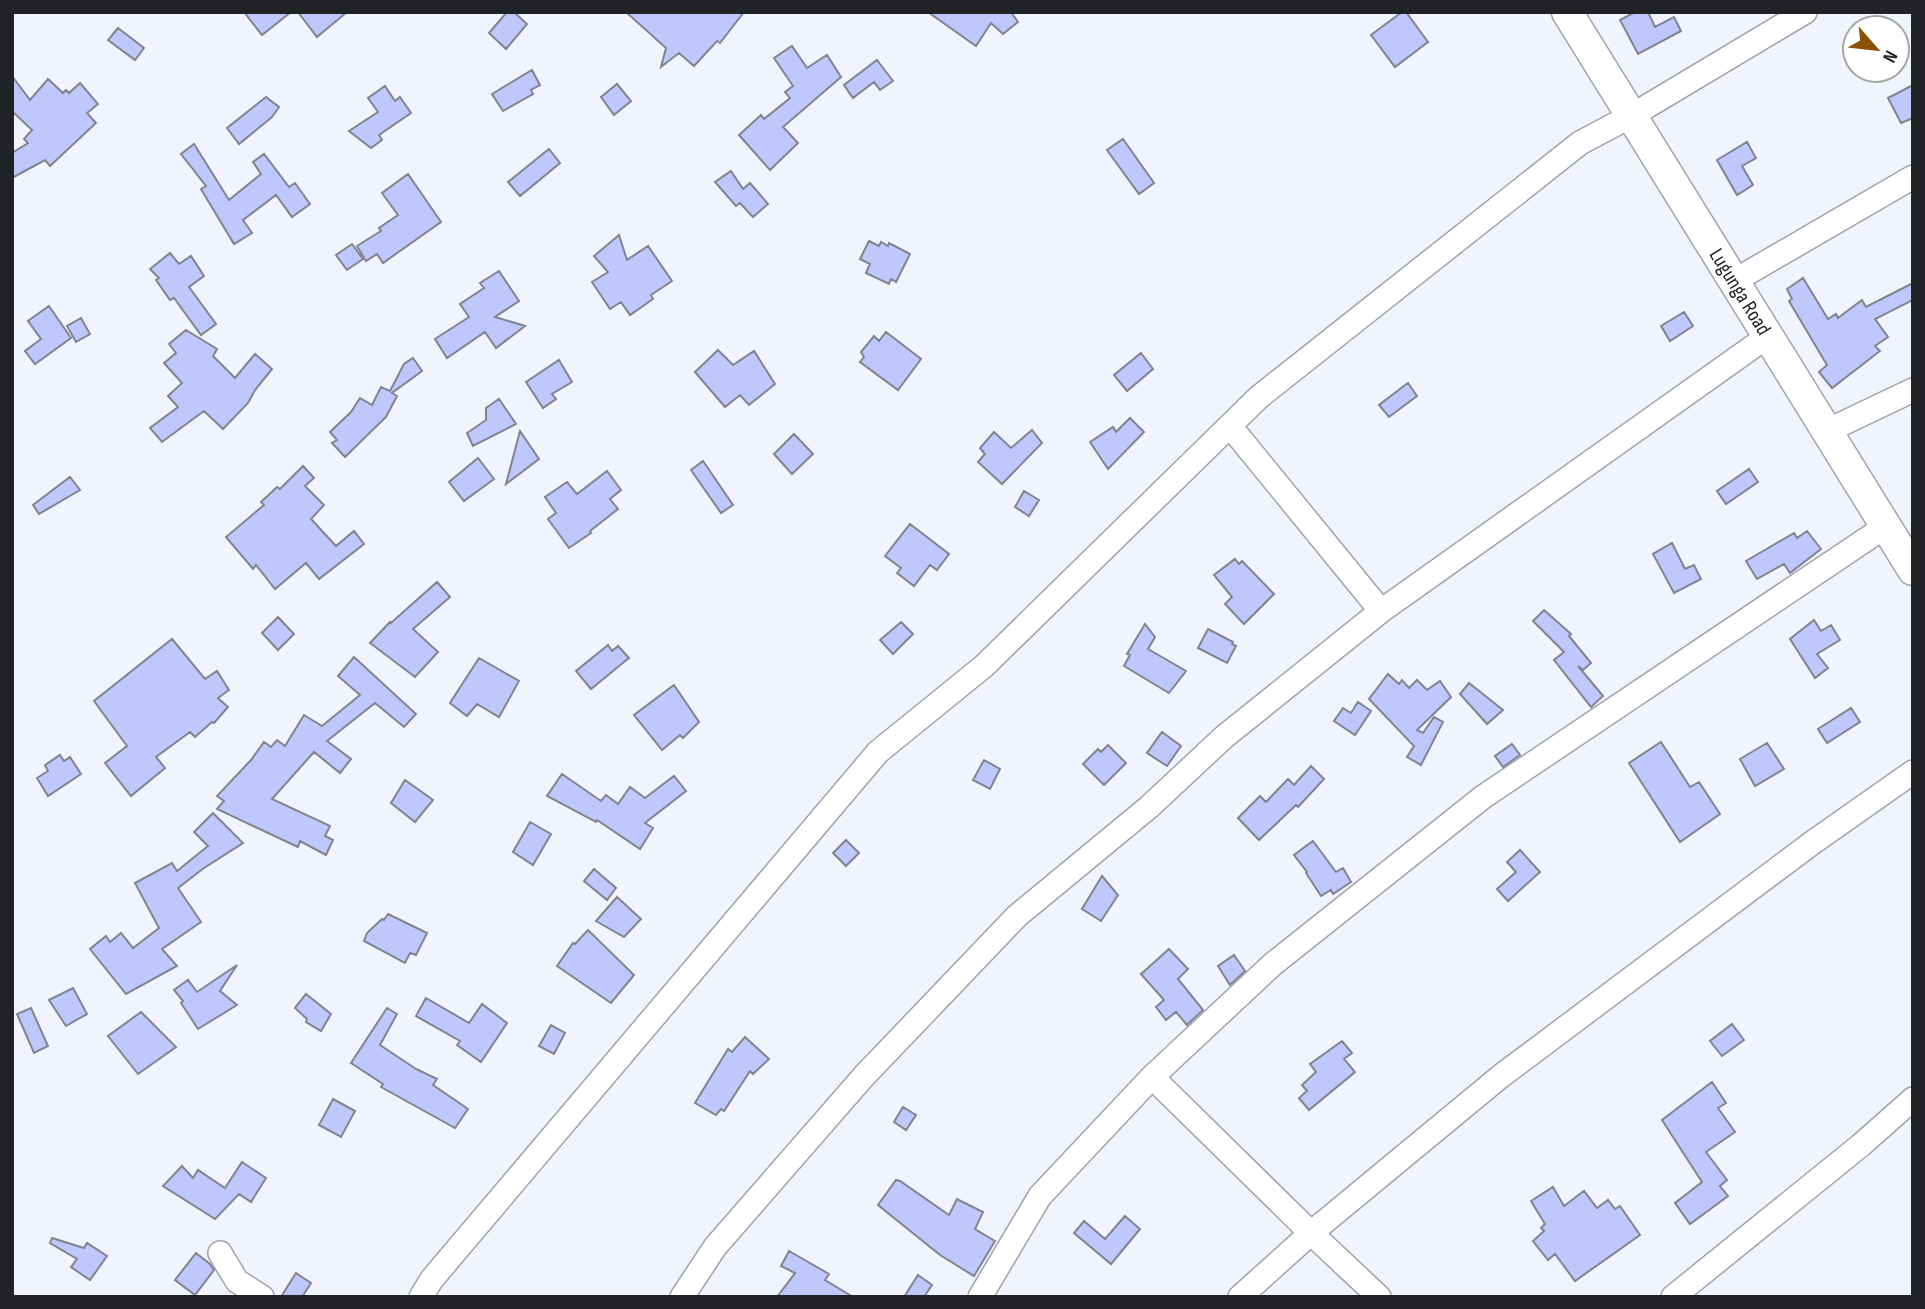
<svg xmlns="http://www.w3.org/2000/svg" width="1925" height="1309" viewBox="0 0 1925 1309" font-family="'Sofia Sans Condensed',sans-serif">
	<rect width="100%" height="100%" fill="#f1f3fd"/>
	<path fill="#bec8fd" stroke="#81848f" stroke-width="2" d="M244,12H291L262,35Z
		M298,12H347L317,37Z
		M507,12H514L527,24L506,49L489,33Z
		M626,12H744L720,43L717,41L694,66L679,53L661,67L666,48Z
		M928,12H1011L1018,22L1003,34L991,23L976,46Z
		M1402,12H1406L1428,42L1395,67L1371,35Z
		M1635,12H1648L1655,27L1674,17L1681,31L1638,54L1620,20Z
		M118,28L144,48L135,60L108,40Z
		M792,46L807,68L827,55L841,77L783,127L798,143L770,170L739,135L761,115L764,119L790,98L785,92L793,86L774,58Z
		M877,60L893,81L880,90L874,82L853,98L844,85Z
		M532,70L540,85L531,90L533,94L503,111L492,94Z
		M12,76L30,100L48,79L63,93L66,90L69,93L80,83L98,104L87,113L96,123L50,166L45,160L12,178V153L28,143L24,139L32,130L12,111Z
		M617,84L631,101L614,115L601,97Z
		M1913,85V118L1901,123L1888,98Z
		M385,86L395,101L400,97L411,113L379,135L382,140L371,148L349,131L378,112L368,98Z
		M266,97L279,107L272,117L239,144L227,128Z
		M1123,139L1154,183L1139,194L1107,150Z
		M1747,142L1756,158L1742,166L1753,185L1737,195L1717,160Z
		M194,144L229,200L261,174L253,162L264,154L289,187L295,183L310,204L292,217L276,195L243,220L252,233L234,244L201,189L206,186L181,154Z
		M549,149L560,163L520,196L508,182Z
		M731,171L743,189L750,183L768,204L753,217L740,203L736,206L715,182Z
		M408,174L441,222L383,263L377,254L366,261L357,246L381,231L379,228L398,215L382,193Z
		M619,235L627,260L648,246L672,281L651,295L653,299L630,315L621,302L610,309L592,282L608,272L594,256Z
		M869,241L879,246L881,242L888,246L889,243L910,254L896,282L891,279L889,284L866,273L870,264L860,259Z
		M352,244L363,259L347,270L336,255Z
		M170,253L179,264L191,256L204,276L189,287L216,324L201,335L174,298L170,300L156,280L159,278L150,269Z
		M499,271L519,301L495,317L525,326L496,348L485,332L447,358L435,339L469,317L460,304L484,288L480,283Z
		M1803,278L1828,319L1836,314L1838,318L1862,300L1866,307L1913,283V300L1875,319L1888,337L1875,346L1880,351L1832,388L1819,372L1827,365L1789,301L1792,299L1787,289Z
		M49,306L71,338L35,364L25,351L41,339L28,321Z
		M1684,312L1693,326L1670,341L1661,326Z
		M81,318L90,334L76,342L67,326Z
		M186,330L217,349L213,356L235,378L255,354L272,369L255,390L248,403L223,429L204,411L162,442L150,428L178,407L168,396L182,383L164,363L176,353L169,344Z
		M886,332L921,359L898,390L860,362L864,357L861,352L874,336L879,341Z
		M718,350L733,365L754,351L775,384L749,405L740,395L725,407L695,372Z
		M1141,353L1153,369L1127,391L1114,375Z
		M413,358L422,371L392,393L397,396L386,417L345,457L332,443L337,440L330,432L351,412L360,398L372,405L381,387L390,391L404,364Z
		M559,360L572,382L552,394L556,399L543,408L526,382Z
		M1408,383L1417,396L1389,417L1379,405Z
		M499,399L516,424L473,446L467,433L486,420V408Z
		M1130,418L1144,432L1108,469L1090,442L1113,427L1116,432Z
		M1032,430L1042,443L1002,484L978,462L985,454L980,448L994,432L1011,448Z
		M520,431L539,459L506,484Z
		M794,434L813,454L792,474L774,454Z
		M478,458L494,479L464,501L449,482Z
		M703,461L733,505L721,513L691,470Z
		M303,466L314,478L305,486L324,505L311,519L336,546L354,531L364,544L319,579L306,563L275,589L256,565L253,569L226,537L264,505L261,502L277,487L280,489Z
		M1749,469L1758,482L1726,504L1717,491Z
		M607,471L621,490L610,499L618,509L590,531L591,533L569,548L548,519L556,513L545,497L567,482L577,494Z
		M70,477L80,490L39,514L33,505Z
		M1024,491L1039,500L1029,516L1015,507Z
		M910,524L949,554L937,570L930,565L914,586L897,573L901,568L885,556Z
		M1807,531L1821,549L1790,573L1784,564L1757,579L1746,561L1794,533L1797,538Z
		M1672,543L1685,569L1694,565L1701,579L1674,593L1653,554Z
		M1235,559L1239,564L1242,561L1274,594L1244,624L1225,604L1232,597L1214,575Z
		M437,582L450,597L413,629L438,652L415,677L370,643L390,622L391,623Z
		M1544,610L1571,634L1569,636L1591,663L1583,670L1578,666L1603,696L1591,707L1554,660L1564,652L1533,621Z
		M278,617L294,634L278,650L262,633Z
		M1814,620L1821,631L1831,625L1840,640L1817,654L1828,668L1815,678L1790,639Z
		M901,622L913,634L893,654L880,640Z
		M1145,624L1155,637L1148,649L1186,671L1169,693L1124,666L1130,655L1127,654Z
		M1208,629L1233,642L1232,644L1236,646L1227,663L1198,648Z
		M172,639L205,679L217,671L229,690L218,698L228,707L214,723L212,722L195,737L190,732L156,757L165,768L131,796L105,763L127,746L94,701Z
		M608,645L612,651L618,646L629,658L591,689L576,671Z
		M354,657L416,714L404,727L375,703L327,741L351,759L340,773L314,752L272,799L330,826L325,836L333,840L326,855L300,841L298,847L217,809L224,801L217,796L251,760L264,742L271,747L277,740L285,746L304,715L322,726L360,695L338,676Z
		M479,658L519,681L499,717L477,704L467,716L450,703Z
		M1388,674L1399,684L1402,680L1409,688L1417,680L1427,690L1440,681L1451,697L1417,730L1423,733L1434,717L1443,722L1421,765L1407,757L1414,746L1369,699Z
		M1469,683L1503,710L1487,724L1460,694Z
		M674,685L699,722L683,738L680,735L662,750L634,715Z
		M1358,702L1371,711L1355,735L1334,721L1343,708L1351,713Z
		M1851,708L1860,722L1827,743L1818,729Z
		M1162,732L1181,746L1167,766L1147,753Z
		M1661,742L1690,787L1699,782L1720,814L1680,842L1629,763Z
		M1767,743L1784,769L1755,786L1740,759Z
		M1512,744L1520,755L1503,767L1495,756Z
		M1108,745L1126,763L1104,785L1083,764L1098,749L1101,752Z
		M60,755L64,761L70,757L81,774L48,796L37,778L48,771L45,765Z
		M984,760L1000,769L990,789L973,780Z
		M1311,766L1324,779L1298,807L1296,805L1259,840L1238,818L1260,796L1266,802L1288,779L1294,785Z
		M562,774L601,801L606,795L618,804L630,787L645,798L674,776L686,791L645,823L653,828L640,849L597,820L596,822L547,796Z
		M405,780L433,800L415,822L391,803Z
		M213,813L243,843L204,868L178,888L201,922L162,949L177,966L126,994L90,949L106,936L110,942L121,933L133,948L159,928L135,883L172,863L177,871L208,846L194,832Z
		M530,822L551,834L533,865L513,852Z
		M846,840L859,853L846,866L833,853Z
		M1313,841L1336,872L1343,868L1351,882L1333,894L1331,890L1321,896L1306,873L1307,872L1294,855Z
		M1520,850L1540,872L1508,901L1497,889L1516,872L1507,862Z
		M594,869L616,888L607,900L584,881Z
		M1102,876L1118,895L1101,921L1082,909Z
		M617,897L641,919L624,937L596,921Z
		M388,914L427,933L416,955L410,953L405,963L364,941L367,933L382,919L384,920Z
		M588,930L634,975L611,1003L557,966L573,943L575,944Z
		M1169,949L1188,969L1178,979L1203,1010L1187,1025L1176,1012L1166,1020L1156,1007L1164,1000L1141,974Z
		M1234,955L1245,971L1230,985L1218,966Z
		M237,965L220,991L237,1005L198,1029L181,1003L183,1001L174,990L188,980L197,992Z
		M73,988L87,1014L66,1026L49,1000Z
		M306,994L331,1014L321,1031L306,1022L307,1019L295,1008Z
		M426,998L469,1023L482,1004L507,1023L481,1062L457,1045L460,1041L416,1016Z
		M31,1008L48,1046L34,1053L17,1014Z
		M387,1008L397,1014L380,1045L416,1069L437,1079L433,1085L468,1109L455,1128L381,1087L383,1084L351,1063Z
		M141,1012L176,1047L138,1074L108,1036Z
		M1732,1024L1744,1040L1722,1056L1710,1041Z
		M551,1025L565,1033L554,1054L539,1046Z
		M745,1037L769,1059L753,1074L750,1071L724,1111L721,1109L716,1115L695,1103L728,1049L732,1052Z
		M1342,1041L1352,1053L1344,1059L1355,1072L1309,1110L1299,1098L1307,1091L1302,1085L1316,1072L1310,1064Z
		M1712,1082L1726,1103L1718,1108L1735,1132L1706,1152L1727,1180L1720,1186L1728,1196L1690,1224L1675,1203L1702,1182L1662,1120Z
		M333,1099L355,1111L341,1137L319,1125Z
		M903,1107L916,1115L906,1130L894,1122Z
		M242,1162L266,1178L251,1202L239,1194L215,1219L163,1186L182,1166L193,1178L198,1170L225,1188Z
		M896,1180L900,1181L949,1215L957,1199L983,1212L975,1229L995,1241L974,1276L940,1255L878,1205Z
		M1553,1187L1564,1206L1584,1191L1597,1208L1608,1200L1615,1209L1620,1206L1640,1235L1575,1281L1555,1254L1548,1260L1533,1241L1544,1231L1541,1228L1545,1224L1531,1201Z
		M1125,1216L1140,1229L1111,1264L1074,1233L1084,1221L1105,1239Z
		M52,1238L84,1248L87,1243L107,1256L90,1280L71,1267L77,1259L50,1243Z
		M789,1251L829,1274L825,1280L853,1297H777L795,1273L781,1266Z
		M196,1253L210,1264L214,1270L195,1295L175,1280Z
		M296,1273L311,1283L302,1297H281Z
		M918,1275L932,1285L924,1297H904Z"/>
	<g fill="none" stroke-linecap="round" stroke-linejoin="round">
		<g stroke="#a0a3ae" stroke-width="26">
			<path id="minor" d="M1734,281L1913,177
				M1230,426L1381,611
				M1827,431L1913,390
				M1152,1077L1311,1233L1379,1297
				M220,1253L237,1281L262,1297
				M421,1297L432,1279L878,752L984,666L1259,397L1580,143L1631,116L1805,12
				M682,1297L715,1247L864,1076L1017,916L1149,807L1224,737L1381,611L1768,336
				M980,1297L1040,1196L1152,1077L1273,964L1483,797L1886,526
				M1240,1297L1311,1233L1501,1076L1812,843L1913,772
				M1673,1297L1861,1145L1913,1099"/>
		</g>
		<g stroke="#a0a3ae" stroke-width="33">
			<g id="tertiary">
				<path id="s1" d="M1567,12L1913,570"/>
			</g>
		</g>
		<use href="#minor" stroke="#fff" stroke-width="23"/>
		<use href="#tertiary" stroke="#fff" stroke-width="30"/>
	</g>
	<g text-anchor="middle" stroke-width="5" stroke-linejoin="round" paint-order="stroke">
		<g font-size="21" fill="#212226" stroke="#fff">
			<text dy="7" stroke="none"><textPath href="#s1" startOffset="329">Lugunga Road</textPath></text>
		</g>
	</g>
	<rect width="1925" height="1309" fill="none" stroke="#212226" stroke-width="28"/>
	<g transform="translate(1876 49) rotate(118)"><circle r="33" fill="#ffffff" stroke="#a6a7a8" stroke-width="2"/>
	<path d="M0-5L12 26L0 18L-12 26Z" fill="#8a5206"/>
	<text y="-10" font-size="19" font-weight="bold" text-anchor="middle" fill="#212226">N</text>
	</g>
</svg>
